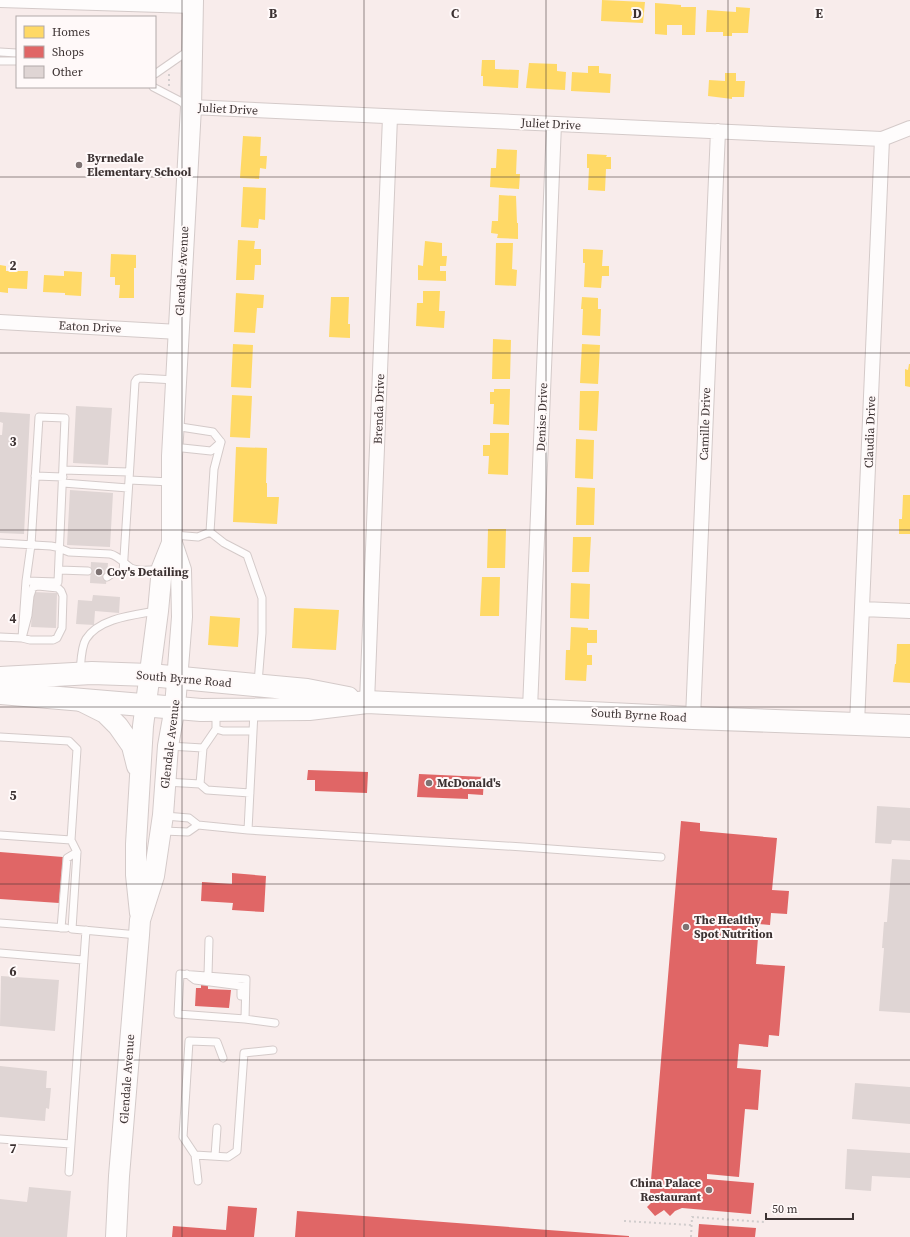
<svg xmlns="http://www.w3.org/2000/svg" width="910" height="1237" viewBox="0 0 910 1237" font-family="'Source Serif 4',serif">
	<rect width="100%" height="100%" fill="#f8eceb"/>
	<path fill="#ffd966" d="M602,0L645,2L643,23L601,21Z
		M655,3L681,5V7H696L695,35H682V25H667V35L655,34Z
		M736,7L750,8L748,33H732V36H723V32H706L707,10L736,12Z
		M482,60H495V69L519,70L518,88L483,86V76H481Z
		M529,63L557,64V71L566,72L565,90L526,88Z
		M588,66H599V73L611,74L610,93L571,91L572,72L588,73Z
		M725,73H736V81H745L744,97H732V99L708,96L709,80L725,81Z
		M243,136L261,137L260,156H267L266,169L260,168L259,179L240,178Z
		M497,149L517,150L516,174H520L519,189L490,187L491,168H496Z
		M587,154L607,155L606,157H611V169H606L605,191L588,190L589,168H587Z
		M243,187L266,188L265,220L259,219L258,228L241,227Z
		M499,195L516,196L517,223H518V239L497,238L498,234L491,233L492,221H498Z
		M238,240L255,241L254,249H261V265H255L254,280H236Z
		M425,241L442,243V256H447L446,266H440V271H446V281L418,280V265L423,266Z
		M496,243H513L512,269L517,270L516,286L495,285Z
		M583,249L603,250L602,266H609V276H602L601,288L584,287L585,263H583Z
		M111,254L136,255V268H134V298H119L120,285H115V277H110Z
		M0,265L6,266V271H28L27,289L8,288V293L0,292Z
		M64,271L82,272L81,296L65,295V293L43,292L44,275L64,276Z
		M423,291H440L439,311H445L444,328L416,326L417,303H423Z
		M236,293L264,295L263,308H257L255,333L234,332Z
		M331,297H349L348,324H350V338L329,337Z
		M582,297L598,298V309H601L600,336L582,335L583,309H581Z
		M493,339L511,340L510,379H492Z
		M233,344L253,345L251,388L231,387Z
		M582,344L600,345L598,384L580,383Z
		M909,364H910V387L905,386V369L908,370Z
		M494,389H510L509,425L493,424L494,404H490V392H494Z
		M580,391H599L597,431L579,430Z
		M232,395L252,396L250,438L230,437Z
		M490,433H509L508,475L488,474L489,456H483V445H490Z
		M576,439L594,440L593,479L575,478Z
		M236,447L267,448L266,483H267V497H279L277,524L233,522Z
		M577,487L595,488L594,525H576Z
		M903,495H910V534H899V519H902Z
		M488,529H506L505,568H487Z
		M573,537H591L589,572H572Z
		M482,577H500L499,616H480Z
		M571,583L590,584L589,619L570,618Z
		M294,608L339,610L336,650L292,648Z
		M210,616L240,618L238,647L208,645Z
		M571,627L588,628V630H597V643H587V655H592V665H587L586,681L565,680L566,650H570Z
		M897,644H910V683L893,682L895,664H896Z"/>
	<path fill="#e06666" d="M308,770L368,772L367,793L315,791V780H307Z
		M419,774L484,777L483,795L468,794V799L417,797Z
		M681,821L700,823V831L777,838L772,890L789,891L787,914L771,913L770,925L759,924L756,964L785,966L779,1036L769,1035L768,1047L739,1044L737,1068L761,1070L758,1110L745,1109L739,1177L707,1174V1179L754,1183L751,1214L682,1208L675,1211L670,1216L664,1210L655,1216L647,1207L655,1199L650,1192Z
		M0,852L63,857L59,903L0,899Z
		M232,873L266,876L264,912L232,910L233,903L201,901L202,882L232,884Z
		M201,985H208V989L231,990L229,1008L195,1006L196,988H201Z
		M228,1206L257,1208L254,1237H172L173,1226L226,1230Z
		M297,1211L629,1236V1237H295Z
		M699,1224L756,1228L755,1237H698Z"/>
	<path fill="#dfd5d4" d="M76,406L112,408L108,465L73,463Z
		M0,412L30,414L24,534L0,533V435H2L3,423L0,422Z
		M70,490L113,493L110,547L67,545Z
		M91,562L108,563L106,584L90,583Z
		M33,592L57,593L56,628L31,627Z
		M93,595L120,597L119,613L95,611L94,625L76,624L78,600L92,601Z
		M877,806L910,808V841L892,840L891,844L875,843Z
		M892,859L910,860V1013L879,1011L884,948H882L884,922H887Z
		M1,976L59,980L55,1031L0,1026Z
		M0,1066L47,1071L46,1088H51L49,1109L46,1108L45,1121L0,1117Z
		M855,1083L910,1087V1124L852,1119Z
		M847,1149L910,1153V1178L872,1176L871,1191L845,1189Z
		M29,1187L71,1191L67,1237H0V1199L27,1202Z"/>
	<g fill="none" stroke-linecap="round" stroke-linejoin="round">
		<g stroke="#d4cac9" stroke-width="9">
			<path id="service" d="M0,52L17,53
				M0,61H17
				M155,74L188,51
				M153,87L180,101L188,107
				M221,442L214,469L210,532L224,543L247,555L262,598V633L258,683
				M173,447L211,451L221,442L213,432L174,426
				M63,470L129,472
				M35,476L63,477
				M171,482L129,480L135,382L137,379L140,378L175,380
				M63,483L128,488
				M174,535L198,537L210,532
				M0,543L51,546L56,547L69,552L110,554C119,556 123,563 131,568C140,572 150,570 160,569
				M59,570L88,571
				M107,577L113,573H123L129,480
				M38,586L58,588L61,591L63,596L62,628L57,638L53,640H30L22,638L28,615L30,596L33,587Z
				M0,637L22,638L26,581L31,545L39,417L65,418L58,582L26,581
				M80,672C81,662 81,647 86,639C99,618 134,615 156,611
				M216,712V729L223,731H253
				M216,729L203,748L200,784L207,790L250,793
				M0,737L69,741L77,749L71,840
				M169,746L203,748
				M166,782L200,784
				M198,825L248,830L523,847L661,857
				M248,830L254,712
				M163,831L188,832L198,825L189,818L165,816
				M0,835L71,840L77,852L72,929L138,935
				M0,923L66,928
				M61,928L67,858L77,852
				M0,953L83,960
				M187,974L195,980L241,986V996
				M208,975L209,940
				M245,1019L246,979L180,974L178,1014L245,1019L275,1023
				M0,1139L71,1144
				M195,1155L228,1157L237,1151L244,1053L273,1050
				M215,1156L217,1128
				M69,1172L86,930
				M198,1181L195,1155L183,1137L189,1041L217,1042L223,1058"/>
		</g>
		<g stroke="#d4cac9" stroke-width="16">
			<path id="minor" d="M0,0L193,6
				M191,107L882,139L910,128
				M0,322L179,332
				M862,609L910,611
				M367,702L390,117
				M530,709L554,124
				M693,718L718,131
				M857,724L882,139"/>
		</g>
		<g stroke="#d4cac9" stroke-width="22">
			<path id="secondary" d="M81,701L105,713L118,726L132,746L137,766
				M140,913L136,875V844L143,726L158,611L162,568L172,543
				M116,1237L119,1176L139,935L140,920L154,876L163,815L168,746L175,707L179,655L182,617L181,570L172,543V456L191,107L193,0"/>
		</g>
		<g stroke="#d4cac9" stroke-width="24">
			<path id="primary" d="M0,678L92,673L150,675L307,690L348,698
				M0,693L201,710L309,709L367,702L693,718L910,726"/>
		</g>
		<path stroke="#d1cdcd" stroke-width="2" stroke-dasharray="2 3" stroke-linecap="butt" d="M169,86V74
			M624,1221L691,1225
			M691,1237L692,1217L764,1222"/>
		<use href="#service" stroke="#fefcfc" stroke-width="7"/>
		<use href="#minor" stroke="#fefcfc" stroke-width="14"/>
		<use href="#secondary" stroke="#fefcfc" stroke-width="20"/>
		<use href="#primary" stroke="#fefcfc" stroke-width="22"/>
	</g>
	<path fill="none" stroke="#3c3232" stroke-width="1" stroke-opacity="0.55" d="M182,0V1237M364,0V1237M546,0V1237M728,0V1237M0,177H910M0,353H910M0,530H910M0,707H910M0,884H910M0,1060H910"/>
	<g fill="#7e7373" stroke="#fff9f9" stroke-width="1.5">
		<circle cx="79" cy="165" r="4"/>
		<circle cx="99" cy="572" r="4"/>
		<circle cx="429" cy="783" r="4"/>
		<circle cx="686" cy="927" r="4"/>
		<circle cx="709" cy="1190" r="4"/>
	</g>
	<g text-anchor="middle" stroke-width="4" stroke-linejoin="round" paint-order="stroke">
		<g font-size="12" fill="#3c3232" stroke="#fff9f9">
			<text transform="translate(228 109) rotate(3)" y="4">Juliet Drive</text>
			<text transform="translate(551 124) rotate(3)" y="4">Juliet Drive</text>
			<text transform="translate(182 271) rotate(-87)" y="4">Glendale Avenue</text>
			<text transform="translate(90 327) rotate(3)" y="4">Eaton Drive</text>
			<text transform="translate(379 409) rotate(-88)" y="4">Brenda Drive</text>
			<text transform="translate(542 417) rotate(-88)" y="4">Denise Drive</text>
			<text transform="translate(705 424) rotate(-88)" y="4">Camille Drive</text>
			<text transform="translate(870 432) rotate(-88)" y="4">Claudia Drive</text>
			<text transform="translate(184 679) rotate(5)" y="4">South Byrne Road</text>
			<text transform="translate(639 715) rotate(3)" y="4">South Byrne Road</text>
			<text transform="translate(170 744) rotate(-83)" y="4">Glendale Avenue</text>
			<text transform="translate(127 1079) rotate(-86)" y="4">Glendale Avenue</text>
		</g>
		<g font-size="12" font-weight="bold" fill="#3c3232" stroke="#fff9f9" text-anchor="start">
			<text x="87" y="162">Byrnedale<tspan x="87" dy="14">Elementary School</tspan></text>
			<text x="107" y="576">Coy's Detailing</text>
			<text x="437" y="787">McDonald's</text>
			<text x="694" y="924">The Healthy<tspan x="694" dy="14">Spot Nutrition</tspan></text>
			<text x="701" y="1187" text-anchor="end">China Palace<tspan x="701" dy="14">Restaurant</tspan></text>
		</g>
	</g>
	<g font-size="13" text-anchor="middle" font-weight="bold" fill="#3c3232" stroke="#fff9f9" stroke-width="4" stroke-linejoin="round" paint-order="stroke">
		<text x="273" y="18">B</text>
		<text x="455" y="18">C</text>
		<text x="637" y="18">D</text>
		<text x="819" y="18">E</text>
		<text x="13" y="270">2</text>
		<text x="13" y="446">3</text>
		<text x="13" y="623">4</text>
		<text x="13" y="800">5</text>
		<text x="13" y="976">6</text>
		<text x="13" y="1153">7</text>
	</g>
	<rect x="16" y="16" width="140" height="72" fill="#fff9f9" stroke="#b1a9a9"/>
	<rect x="24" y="26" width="20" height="12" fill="#ffd966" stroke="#b1a9a9"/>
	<text x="52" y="36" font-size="12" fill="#3c3232">Homes</text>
	<rect x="24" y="46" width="20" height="12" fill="#e06666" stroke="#b1a9a9"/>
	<text x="52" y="56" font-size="12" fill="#3c3232">Shops</text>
	<rect x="24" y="66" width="20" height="12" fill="#dfd5d4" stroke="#b1a9a9"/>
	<text x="52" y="76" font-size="12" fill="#3c3232">Other</text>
	<path d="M766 1213v6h87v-6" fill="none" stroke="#3c3232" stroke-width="2"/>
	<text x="772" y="1213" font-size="12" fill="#3c3232" stroke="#fff9f9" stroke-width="3" paint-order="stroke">50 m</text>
</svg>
